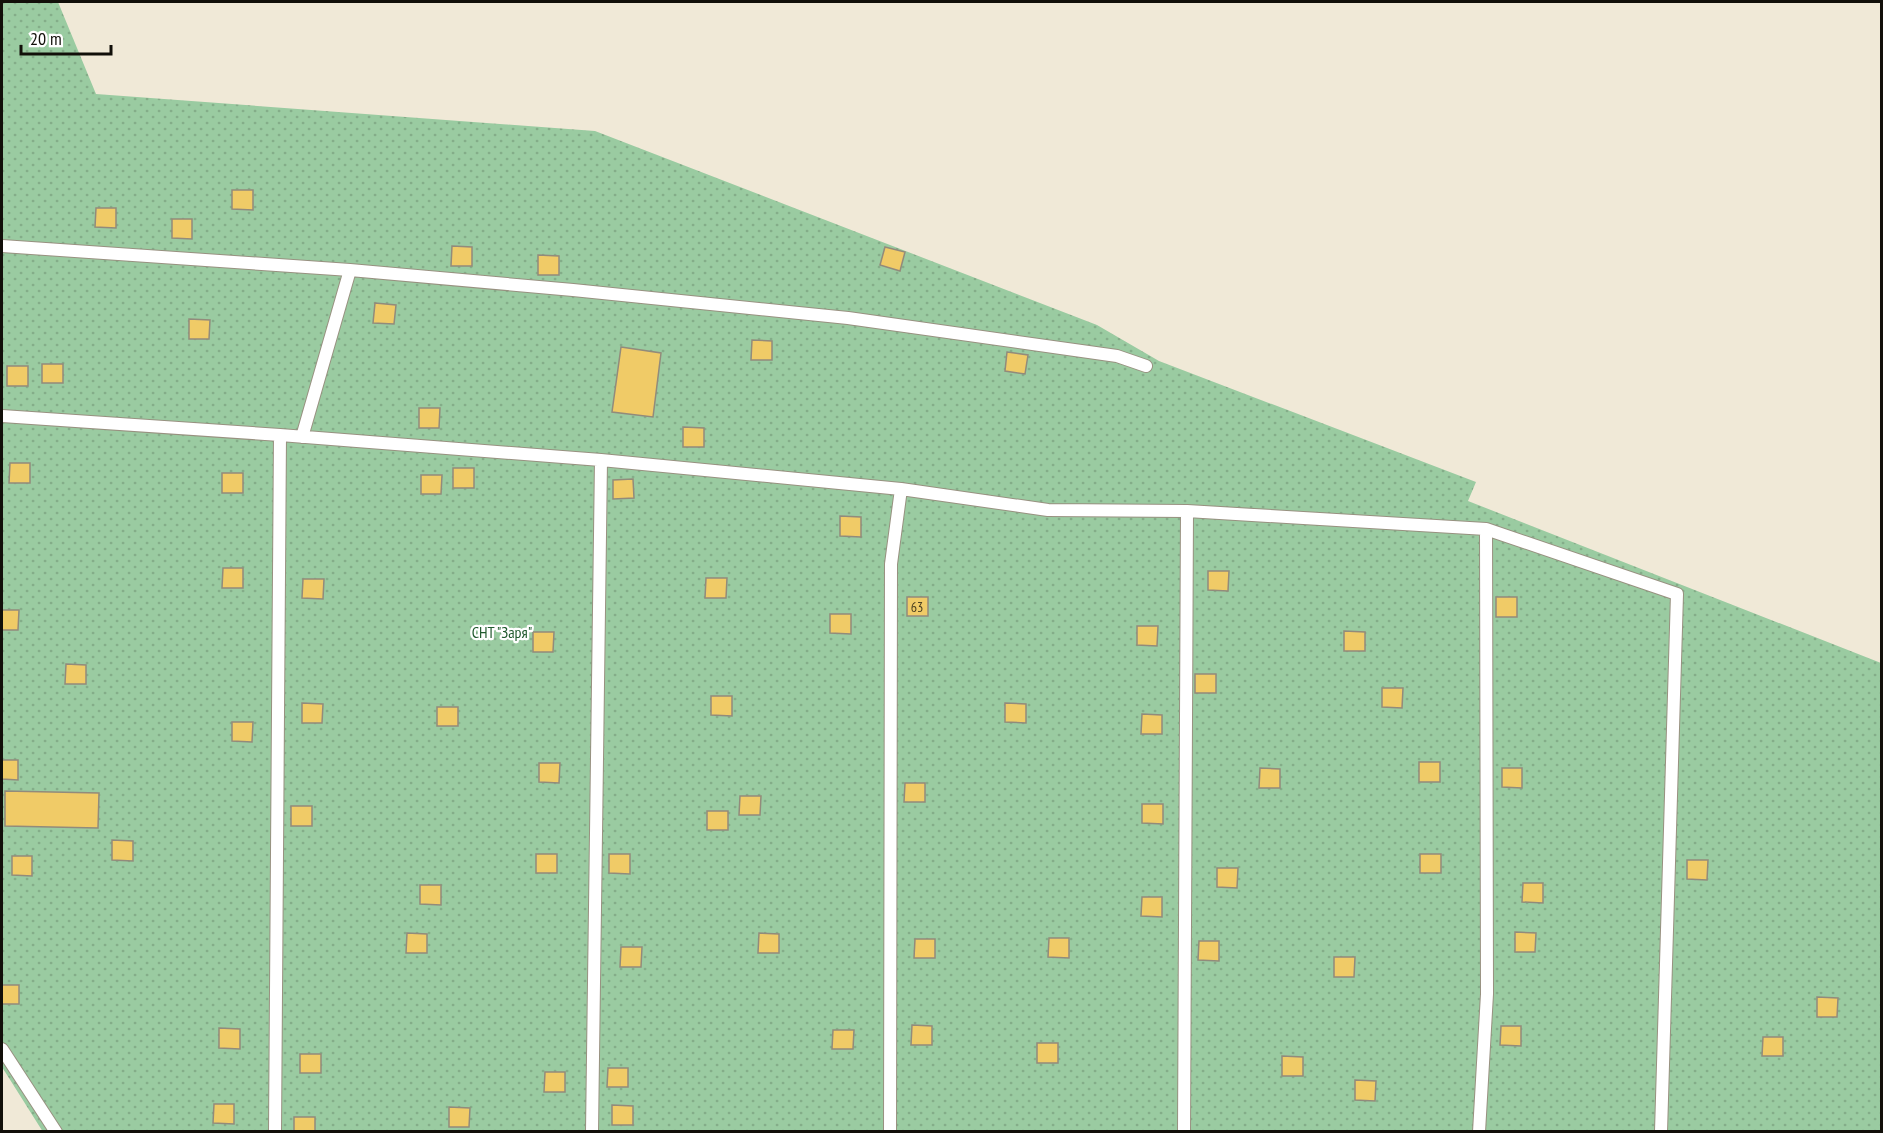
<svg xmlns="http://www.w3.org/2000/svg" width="1883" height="1133" viewBox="0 0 1883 1133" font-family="'PT Sans Narrow',sans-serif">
	<defs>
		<pattern id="garden-dots" width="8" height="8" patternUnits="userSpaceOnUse" patternTransform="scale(1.5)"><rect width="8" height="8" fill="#9acba1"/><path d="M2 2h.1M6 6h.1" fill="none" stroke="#84ad89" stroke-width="1.8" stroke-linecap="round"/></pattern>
	</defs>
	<rect width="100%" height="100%" fill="#f0e9d7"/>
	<path fill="url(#garden-dots)" d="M2,2H58L96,94L595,131L1097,325L1159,361L1476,482L1468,501L1881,663V1131L43,1132L2,1067Z"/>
	<path fill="#f0cb67" stroke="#928b7b" stroke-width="1.5" d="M232,190H253V210L232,209Z
		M96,208H116V228L95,227Z
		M172,219H192V239L172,238Z
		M452,246L472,247V266H451Z
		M885,247L905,252L900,271L880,265Z
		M538,255L559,256V275H538Z
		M375,303L396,305L394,324L373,323Z
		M189,319L210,320L209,339H189Z
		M752,340L772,341V360H751Z
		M621,347L661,353L653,417L612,412Z
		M1007,352L1028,355L1025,374L1005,371Z
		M42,364H63V383H42Z
		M7,366H28V386H7Z
		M419,408H440L439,428H419Z
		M683,427L704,428V447H683Z
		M10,463H30V483H9Z
		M453,468H474V488H453Z
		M222,473H243V493H222Z
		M421,475H442L441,494H421Z
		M633,479L634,498L613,499V480Z
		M840,516L861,517V537L840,536Z
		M223,568H243V588H222Z
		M1208,571H1229L1228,591L1208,590Z
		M706,578H727L726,598H705Z
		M303,579H324L323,599L302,598Z
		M907,597H928V616H907Z
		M1496,597H1517V617H1496Z
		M2,610H19L18,630H2Z
		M830,614H851V634L830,633Z
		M1137,626H1158L1157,646L1137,645Z
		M1344,631L1365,632V651H1344Z
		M533,632H554L553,652H533Z
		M66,664L86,665V684H65Z
		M1195,674H1216V693H1195Z
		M1382,688H1403L1402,708L1382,707Z
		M711,696H732V716L711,715Z
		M302,703L323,704L322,723H302Z
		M1005,703L1026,704V723L1005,722Z
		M437,707H458V726H437Z
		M1142,714L1162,715V734H1141Z
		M232,722H253L252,742L232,741Z
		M2,760H18V780L2,779Z
		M1419,762H1440V782H1419Z
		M539,763H560L559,783L539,782Z
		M1260,768L1280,769V788H1259Z
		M1502,768H1522V788L1502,787Z
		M905,783H925V802H904Z
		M5,791L99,793L98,828L5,826Z
		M740,796H761L760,815H739Z
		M1142,804H1163V824L1142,823Z
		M291,806H312V826H291Z
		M707,811H728V830H707Z
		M112,840L133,841V861L112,860Z
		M536,854H557V873H536Z
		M609,854H630V874L609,873Z
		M1420,854H1441V873H1420Z
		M12,856H32V876L12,875Z
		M1687,860H1708L1707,880L1687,879Z
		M1217,868H1238L1237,888L1217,887Z
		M1523,883H1543V903L1522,902Z
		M420,885H441V905L420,904Z
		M1142,897H1162V917L1141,916Z
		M1515,932L1536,933L1535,952H1515Z
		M407,933L427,934V953H406Z
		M759,933L779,934V953H758Z
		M1049,938H1069V958L1048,957Z
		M915,939H935V958H914Z
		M1199,941H1219V961L1198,960Z
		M621,947H642L641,967H620Z
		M1334,957H1355L1354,977H1334Z
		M2,985H19V1004H2Z
		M1817,997L1838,998L1837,1017H1817Z
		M912,1025L932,1026V1045H911Z
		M1501,1026H1521V1046L1500,1045Z
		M219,1028L240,1029V1049L219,1048Z
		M833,1030H854L853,1049H832Z
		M1763,1037H1783V1056H1762Z
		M1037,1043H1058V1063H1037Z
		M300,1054H321V1073H300Z
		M1282,1056L1303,1057V1076H1282Z
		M608,1068H628V1087H607Z
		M545,1072H565V1092H544Z
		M1355,1080L1376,1081L1375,1101L1355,1100Z
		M214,1104H234V1124L213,1123Z
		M612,1105L633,1106V1125H612Z
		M449,1107L470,1108L469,1127H449Z
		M294,1117H315V1132H294Z"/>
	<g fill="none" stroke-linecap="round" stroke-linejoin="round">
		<g stroke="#989180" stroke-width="14">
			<path id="lane" d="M2,246L350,270L573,290L848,318L1117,356L1146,366
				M2,416L280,435L601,460L901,489L1048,510L1187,511L1486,529L1677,594L1661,1132
				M302,437L350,270
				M2,1049L56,1132
				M275,1132L280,435
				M592,1132L601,460
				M890,1132L891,564L901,489
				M1184,1132L1187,511
				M1479,1132L1487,994L1486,529"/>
		</g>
		<use href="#lane" stroke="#fff" stroke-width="12"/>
	</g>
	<g text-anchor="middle" stroke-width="4.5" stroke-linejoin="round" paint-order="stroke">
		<g font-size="14" fill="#493e20">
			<text x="917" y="612">63</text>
		</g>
		<g font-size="16" fill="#215a2e" stroke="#fff">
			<text x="502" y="638">СНТ "Заря"</text>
		</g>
	</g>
	<rect width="1883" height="1133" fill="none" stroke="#110f09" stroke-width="6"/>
	<path d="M21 45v9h90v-9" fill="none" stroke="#110f09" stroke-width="3"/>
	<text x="30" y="45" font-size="18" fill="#110f09" stroke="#ffffff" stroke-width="4.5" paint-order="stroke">20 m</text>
</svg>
